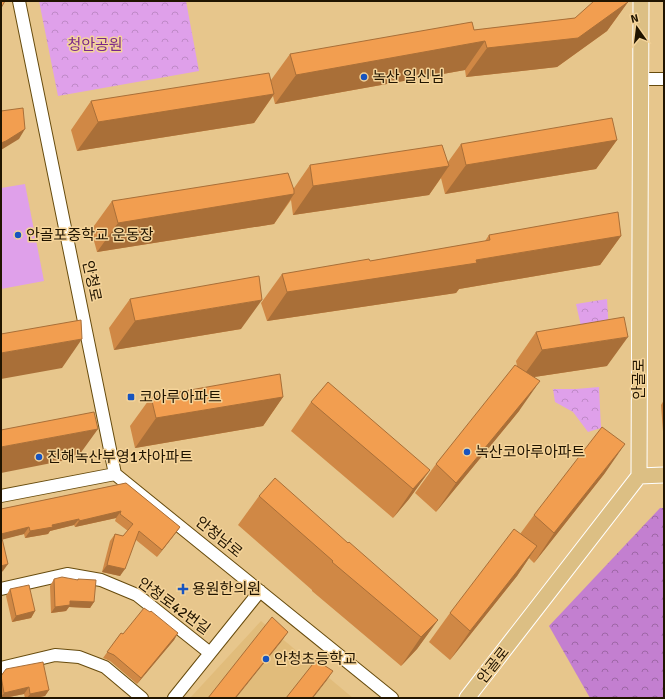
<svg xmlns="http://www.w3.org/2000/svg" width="665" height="699" viewBox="0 0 665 699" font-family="Signika,'Noto Sans KR',sans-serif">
	<defs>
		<pattern id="forest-crowns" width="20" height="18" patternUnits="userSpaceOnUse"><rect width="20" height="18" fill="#c37fd0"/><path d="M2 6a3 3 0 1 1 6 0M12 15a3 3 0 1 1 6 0" fill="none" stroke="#9e67a6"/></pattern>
		<pattern id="park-crowns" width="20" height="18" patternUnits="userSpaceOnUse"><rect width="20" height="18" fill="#dfa0ea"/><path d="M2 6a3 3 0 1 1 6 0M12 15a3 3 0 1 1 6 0" fill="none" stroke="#bf89c7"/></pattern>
	</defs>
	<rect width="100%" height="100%" fill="#e7c68c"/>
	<path fill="#e1bc7b" d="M261,621L353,698H190Z"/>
	<path fill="url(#forest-crowns)" d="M660,508H664V698H590L549,626Z"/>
	<path fill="url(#park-crowns)" d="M39,1H186L199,71L58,96Z
		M607,299L609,332L583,335L576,304Z
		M599,387L601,428L588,432L573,412L555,402L553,389H576Z"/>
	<path fill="#dfa0ea" d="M25,184L44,281L1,289V188Z"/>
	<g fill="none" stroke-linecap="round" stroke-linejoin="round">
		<g stroke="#674b0d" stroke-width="14">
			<path id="minor" d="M19,1L115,474
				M640,79H664
				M1,496L115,474L392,698
				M1,589L67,574L101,580L137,595L210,653
				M1,668L55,655L79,657L105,667L142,698
				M174,698L260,591"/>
		</g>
		<g stroke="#fff" stroke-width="17">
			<path id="major" d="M639,476L664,475
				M467,698L639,476L641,1"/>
		</g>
		<use href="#minor" stroke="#fff" stroke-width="12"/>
		<use href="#major" stroke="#dcbf84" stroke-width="15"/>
	</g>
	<path fill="#d08845" d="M628,2L607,31L557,67L466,77L465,70L275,104L273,96L254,123L77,151L71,130L91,101L271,80L290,54L474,30L575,18Z
		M617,140L596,169L445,194L441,178L429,195L293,215L291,200L274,224L97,252L91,230L112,201L294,188L310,165L448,162L461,144Z
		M489,235L621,236L600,265L459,289L456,293L267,321L261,303L282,274L370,261L485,241Z
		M130,299L241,329L114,350L109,328Z
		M536,332L607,366L534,377L519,411L436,512L415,493L436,464L517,366L516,361Z
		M151,397H283L263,426L135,448L130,426Z
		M664,400V445L661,405Z
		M311,402L430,470L409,499L393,518L291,431Z
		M605,473L534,563L529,558L517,576L450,660L429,642L450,613L520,534L534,515Z
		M126,483L180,527L175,534L157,557L136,540L120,576L102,572L110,541L115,534L123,536L128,531L115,521L116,518L75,527L74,525L50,531L48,534L25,538L24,534L2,539L3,571L1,572V509Z
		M259,496L348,543L438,620L417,649L401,666L312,591V590L238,525Z
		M54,579L77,580L78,579L94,602L90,608L69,607L66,611L51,613L50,586Z
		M10,589L35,611L31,618L12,622L6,596Z
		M121,633L123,634L178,633L174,640L137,684L110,661L103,658Z
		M1,676L49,690L45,696L35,698H25L24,694L4,698H1Z"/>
	<path fill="#a96f38" d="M628,2L607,31L557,67L466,77L487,48Z
		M485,41L465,70L275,104L296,75Z
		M274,94L254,123L77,151L98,122Z
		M25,129L19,139L1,150V143Z
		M617,140L596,169L445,194L466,165Z
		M449,166L429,195L293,215L313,186Z
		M294,194L274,224L97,252L118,223Z
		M621,236L600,265L459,289L456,293L267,321L287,292Z
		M262,300L241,329L114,350L135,321Z
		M628,337L607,366L521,379L542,350Z
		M82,339L62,368L1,379V353Z
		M540,381L519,411L436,512L456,483Z
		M283,397L263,426L135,448L156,418Z
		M98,429L77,458L1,473V447Z
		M625,444L605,473L534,563L554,533Z
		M430,470L409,499L393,518L413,489Z
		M121,511L116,518L75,527L79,521Z
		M79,519L74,525L50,531L48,534L25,538L30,531L52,525Z
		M29,527L24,534L1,540V534Z
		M180,527L175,534L157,557L162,550Z
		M537,546L517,576L450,660L470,631Z
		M8,564L3,571L1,572V566Z
		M107,565L125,569L120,576L102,572Z
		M70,601L94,602L90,608L69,607L66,611L51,613L55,607Z
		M35,611L31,618L12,622L16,616Z
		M438,620L417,649L401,666L421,637Z
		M288,632L281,642L236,698H235Z
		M178,633L174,640L137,684L141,678Z
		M333,671L327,680L313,698H312Z
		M29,687L24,694L4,698H1V697L4,693Z
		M49,690L45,696L35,698H27L30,694Z"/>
	<path fill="#f29e50" stroke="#a96f38" d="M1,1H5L1,8Z
		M594,1H627L628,2L578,38L487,48L485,41L296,75L290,54L472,22L474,30L575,18Z
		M269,73L274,94L98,122L91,101Z
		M23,108L25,129L6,141L1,143V111Z
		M612,118L617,140L466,165L461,144Z
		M442,145L449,166L313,186L310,165Z
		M288,173L294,190V194L118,223L112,201Z
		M618,212L621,236L476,260L477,263L287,292L282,274L369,259L370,261L490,240L489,235Z
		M259,276L262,300L135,321L130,299Z
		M624,317L628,337L542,350L536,332Z
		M81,320L82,339L1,353V334Z
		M515,365L540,381L456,483L436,464Z
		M280,374L283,397L156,418L151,397Z
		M328,382L430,470L413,489L311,402Z
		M94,412L98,429L1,447V430Z
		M602,427L625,444L554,533L534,515Z
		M275,478L348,543L349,542L438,620L421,637L332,562L333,561L259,496Z
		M126,483L180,527L162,550L139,531L125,569L107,565L115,534L123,536L133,524L120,514L121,511L79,521V519L52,525L53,527L30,531L29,527L1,534L8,564L1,566V509Z
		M514,529L537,546L470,631L450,613Z
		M62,577L78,580V579L96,580L94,602L70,601V605L55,607L54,579Z
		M29,585L35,611L16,616L10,589Z
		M144,608L150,612L151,611L178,633L141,678L114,655L107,652L121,633L123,634Z
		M272,617L288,632L235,698H208Z
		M316,660L333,671L312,698H286Z
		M43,662L49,690L30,694L29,687L4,693L1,676L6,669Z"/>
	<g fill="#1854bf" stroke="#f4d399" stroke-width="1.5">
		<circle cx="364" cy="77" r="4"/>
		<circle cx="18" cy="235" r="4"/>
		<rect x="127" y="393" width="8" height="8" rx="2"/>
		<circle cx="467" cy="452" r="4"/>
		<circle cx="39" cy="457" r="4"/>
		<path d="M181 583h4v4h4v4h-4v4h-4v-4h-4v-4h4z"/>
		<circle cx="266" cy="659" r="4"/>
	</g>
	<g text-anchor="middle" stroke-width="3" stroke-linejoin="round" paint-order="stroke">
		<g font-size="15" fill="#7a2788" stroke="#f4d399">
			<text x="95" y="50">청안공원</text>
		</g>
		<g font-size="15" fill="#201400" stroke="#f4d399" text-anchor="start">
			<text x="372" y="82">녹산 일신님</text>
			<text x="26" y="240">안골포중학교 운동장</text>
			<text x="139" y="402">코아루아파트</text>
			<text x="475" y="457">녹산코아루아파트</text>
			<text x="47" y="462">진해녹산부영1차아파트</text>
			<text x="192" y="594">용원한의원</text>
			<text x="274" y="664">안청초등학교</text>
		</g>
		<g font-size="15" fill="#201400" stroke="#f4d399">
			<text transform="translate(92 281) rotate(78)" y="5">안청로</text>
			<text transform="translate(639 379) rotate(-90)" y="5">안골로</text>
			<text transform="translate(219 537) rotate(39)" y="5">안청남로</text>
			<text transform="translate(174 606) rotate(36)" y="5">안청로42번길</text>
			<text transform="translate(493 665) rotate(-52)" y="5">안골로</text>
		</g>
	</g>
	<rect width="665" height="699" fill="none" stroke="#201400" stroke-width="4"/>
	<g transform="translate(637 28) rotate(346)" stroke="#f4d399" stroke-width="3" paint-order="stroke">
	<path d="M0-3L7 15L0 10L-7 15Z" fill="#201400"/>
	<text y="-6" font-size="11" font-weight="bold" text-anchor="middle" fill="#201400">N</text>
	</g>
</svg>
